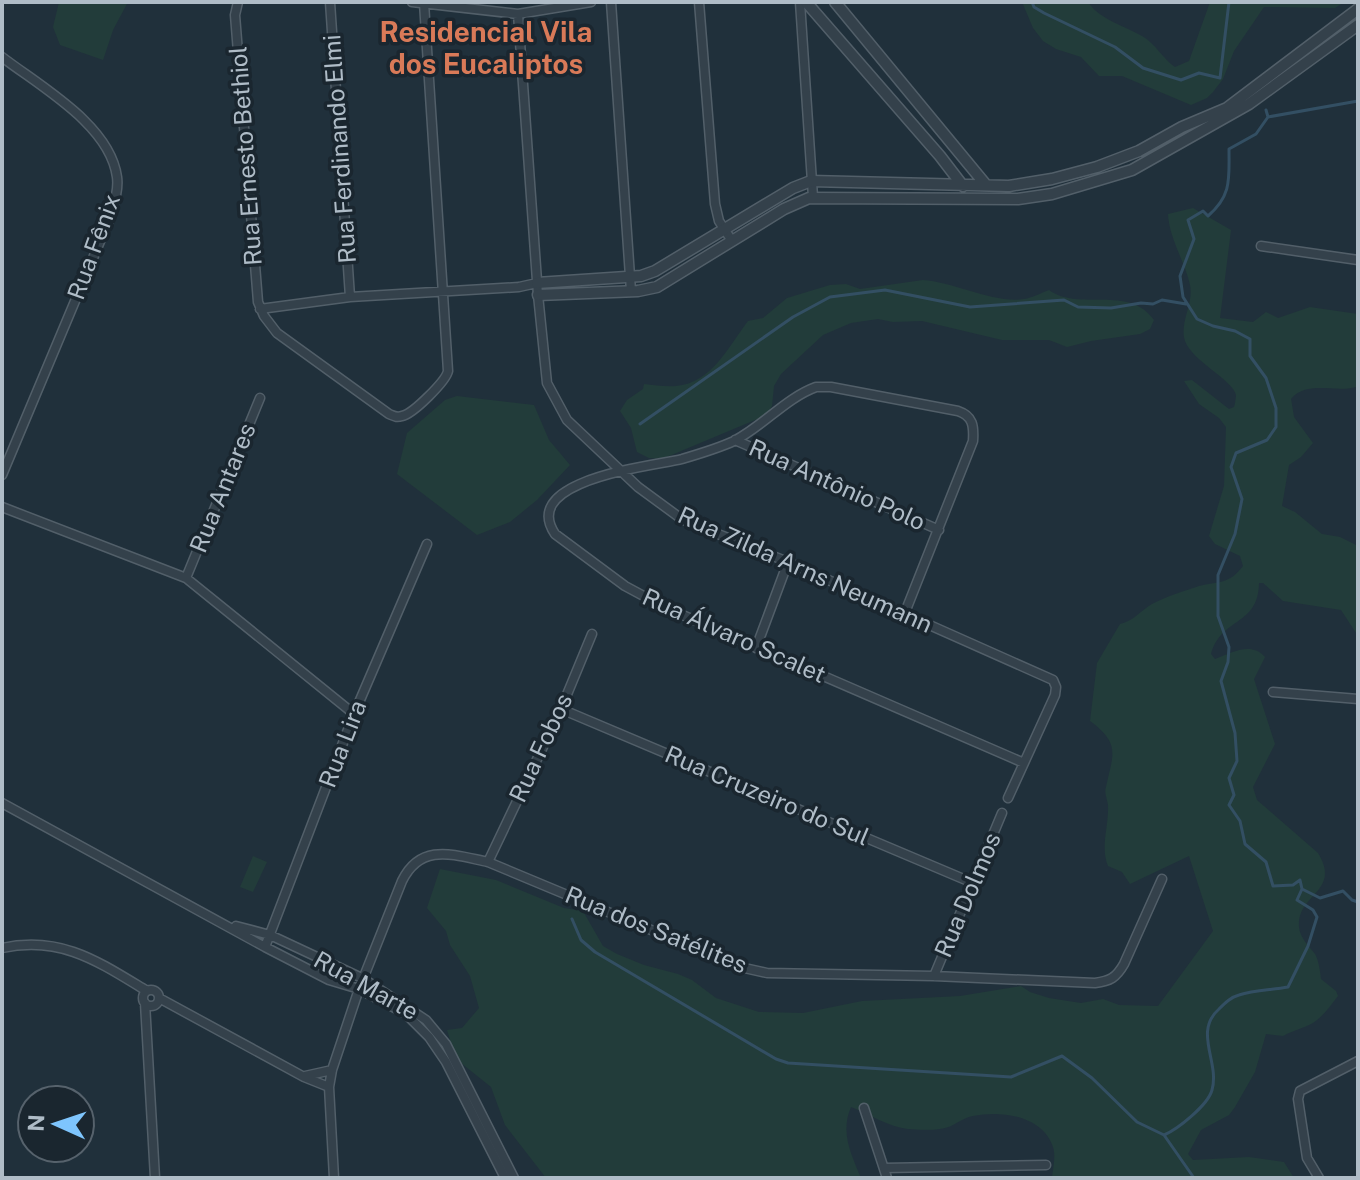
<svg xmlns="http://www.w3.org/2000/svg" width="1360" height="1180" viewBox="0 0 1360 1180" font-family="'Public Sans',sans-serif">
	<rect width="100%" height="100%" fill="#20303b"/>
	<path fill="#223c3a" d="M59,2H128L113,30L103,60L60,45L53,27Z
		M1022,2H1088C1100,20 1125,26 1142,36C1155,43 1163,59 1175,67L1189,61L1210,2H1344L1335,8L1264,7L1234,51L1223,79L1213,92L1207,98L1191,105L1122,76H1099L1081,57L1056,49L1043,41L1033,28Z
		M1193,208L1231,230L1220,318L1253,322L1266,312L1278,318L1310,307L1358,314L1356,387C1334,393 1307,380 1291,399L1294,417L1313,443L1301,457L1289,465L1282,506L1295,512L1322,534L1340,537L1358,546V636L1341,610L1283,601L1263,583H1259C1258,627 1222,616 1211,654L1215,659C1231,653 1251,641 1265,657L1254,679L1275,744L1253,787L1257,800L1318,853C1342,892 1296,894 1299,927C1300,938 1309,946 1315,954C1319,961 1320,971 1321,979L1336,991L1338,996C1330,1006 1322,1019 1309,1025C1300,1029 1292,1031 1283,1036L1266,1034L1255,1072L1235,1107L1229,1115L1201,1130L1188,1154L1193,1160L1249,1157L1284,1162L1294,1178H1052C1053,1168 1056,1156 1053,1147C1043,1116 1001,1110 973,1116C964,1118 959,1122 951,1126C941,1131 919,1130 908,1129C889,1127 869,1114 851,1107C840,1132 851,1154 861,1178H546L505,1125L491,1087L456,1059L447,1030L462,1028L479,1008L470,976L450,945L446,931L427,908L440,869L496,880L564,908L583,911L603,946L617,954L644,965L678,974L692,980L716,998L759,1012L803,1013L862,1001L960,996L1021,986L1030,992L1049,998L1081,1003L1103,999L1119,1005L1158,1006L1213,931L1189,856L1130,884L1122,872L1108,866C1100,846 1109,827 1108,805C1107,798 1104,793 1106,787C1113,754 1121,744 1090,721L1097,663L1120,624C1134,621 1140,611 1152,604C1165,597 1184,591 1199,586C1218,581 1229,585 1243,566L1240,556L1215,544L1209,536L1224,486L1226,427L1219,418L1199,404L1184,381L1192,380L1229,409L1234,407C1235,405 1236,396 1236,395C1233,380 1193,362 1185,341C1179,323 1194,304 1190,285C1185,262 1169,238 1168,214Z
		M923,280C953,282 996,304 1024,299C1032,298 1041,293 1049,290C1079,312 1129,284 1154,320L1150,329L1140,334L1091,341L1067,347L1049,340H1002L922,321L893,322L878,319L851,323L823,335L781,374L774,386L772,406L767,415L662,459L649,458L637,452L631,428L620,411L627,400L643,389L644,384C654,385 666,387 676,386C712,383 728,347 748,321L763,318L787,298L830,285L846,284L860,289Z
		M457,396L534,405L549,440L570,465L537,500L510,522L477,535L397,474L407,433L445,400Z
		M253,856L267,862L253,892L240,887Z"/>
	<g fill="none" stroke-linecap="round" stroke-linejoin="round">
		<path stroke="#334f63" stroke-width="3" d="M1032,2L1034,7L1044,13L1115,47L1143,68L1181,80L1199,73L1220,78L1229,2
			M1268,117L1358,101
			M640,424L793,317L830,297L885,290L970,307L1064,300L1078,307L1111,308L1141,303L1153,304L1162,300L1186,304
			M1302,889L1320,898L1343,891L1352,900L1358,902
			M572,919L581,940L595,952L776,1059L788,1063L1011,1077L1062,1056L1092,1078L1137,1122L1164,1135L1194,1178
			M1164,1135C1178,1129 1208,1105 1212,1090C1220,1062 1193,1032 1219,1009C1225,1003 1231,997 1239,995C1254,990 1272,990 1288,987L1308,946L1317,917L1313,910L1297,900L1302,889L1300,880L1293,885L1273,886L1266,862L1245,844L1240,821L1229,805L1234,795L1229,778L1237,761L1235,733L1221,681L1228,662L1229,647L1218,616V575L1235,534L1242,499L1231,467L1236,453L1267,440L1276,427V408L1266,378L1250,356V339L1235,331L1213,326L1197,319L1183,297L1180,276L1194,239L1188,220L1203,211L1208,216C1232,195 1229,179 1229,149L1256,134L1268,117L1266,110"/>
		<g stroke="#525f69" stroke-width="11">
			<path id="minor" d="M238,2L235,15L258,302L264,316L277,333L389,414C394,416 396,418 402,416C413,414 446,381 448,371L424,3
				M330,2L350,297
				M412,2L518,14L591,2
				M611,2L631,291
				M699,2L715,204L719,221L732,241
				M800,2L813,197
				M518,14L538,295L547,383L567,420L638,487L683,520L788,562L1053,680L1056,687L1055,695L1008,798
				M2,57C41,87 110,125 117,177C119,191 113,206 109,220L2,475
				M1261,246L1358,260
				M260,309L350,297L519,287L537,283
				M735,440L939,530
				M2,507L186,578L354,714
				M186,578L260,398
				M904,615L973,441C974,426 973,416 958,411L831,387H816C786,398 763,426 734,441C719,448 699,454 682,459C655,466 518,479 555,534L625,586L664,607L1024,763
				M756,648L788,562
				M1273,692L1358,699
				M561,709L973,883
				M2,803L265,947L329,980L359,989L406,1014L429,1037L446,1062L505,1178
				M488,862L561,709L592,634
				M236,926L270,935L364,979L426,1020L446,1044L514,1178
				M265,947L354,714L427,544
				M2,948C61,935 99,962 147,991
				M934,976L1002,813
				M143 998a8 8 0 1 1 16 0a8 8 0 1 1-16 0Z
				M159,998L304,1077L329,1087
				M145,1003L155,1178
				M305,1076L332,1070
				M864,1108L887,1178
				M884,1168L1046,1165
				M334,1178L329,1087L332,1070L359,989L402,881C421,842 454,855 488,862L740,967L767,973L934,976L1095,983C1110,981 1116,978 1124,964L1162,879
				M1319,1178L1307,1158L1298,1099L1300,1091L1358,1061"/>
		</g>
		<g stroke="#525f69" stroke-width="13">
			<path id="tertiary" d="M806,2L940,156L963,186
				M835,2L986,185
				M537,283L641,276L655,271L793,188L811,181L1009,186L1052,179L1097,167L1139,151L1182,127L1227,108L1358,9
				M538,295L638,291L657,287L784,209L809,198L1018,199L1052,194L1132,170L1249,104L1358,25"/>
		</g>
		<use href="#minor" stroke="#34414b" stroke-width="8"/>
		<use href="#tertiary" stroke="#34414b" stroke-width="10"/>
	</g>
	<g text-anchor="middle" stroke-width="7" stroke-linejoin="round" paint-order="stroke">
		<g font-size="24" fill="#afbcc7" stroke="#1a262f">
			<text transform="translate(340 149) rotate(-94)" y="8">Rua Ferdinando Elmi</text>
			<text transform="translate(246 156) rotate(-94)" y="8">Rua Ernesto Bethiol</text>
			<text transform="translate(94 247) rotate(-70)" y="8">Rua Fênix</text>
			<text transform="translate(837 485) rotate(24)" y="8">Rua Antônio Polo</text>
			<text transform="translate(223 488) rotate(-68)" y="8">Rua Antares</text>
			<text transform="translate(805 570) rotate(24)" y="8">Rua Zilda Arns Neumann</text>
			<text transform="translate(734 636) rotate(24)" y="8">Rua Álvaro Scalet</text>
			<text transform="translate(343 744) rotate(-69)" y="8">Rua Lira</text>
			<text transform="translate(541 748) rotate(-65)" y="8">Rua Fobos</text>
			<text transform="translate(767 796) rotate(23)" y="8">Rua Cruzeiro do Sul</text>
			<text transform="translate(968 895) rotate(-67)" y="8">Rua Dolmos</text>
			<text transform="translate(656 930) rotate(22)" y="8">Rua dos Satélites</text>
			<text transform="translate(366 986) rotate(29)" y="8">Rua Marte</text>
		</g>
		<g font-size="28" font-weight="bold" fill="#d97a58" stroke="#1a262f">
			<text x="486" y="42">Residencial Vila<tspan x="486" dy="32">dos Eucaliptos</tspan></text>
		</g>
	</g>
	<rect width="1360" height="1180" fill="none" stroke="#afbcc7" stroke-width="8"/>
	<g transform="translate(56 1124) rotate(273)"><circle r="38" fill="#1a262f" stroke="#56626c" stroke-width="2"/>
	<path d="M0-6L14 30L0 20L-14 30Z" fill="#7ec5fd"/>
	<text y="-12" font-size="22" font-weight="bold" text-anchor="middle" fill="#afbcc7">N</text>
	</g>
</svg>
